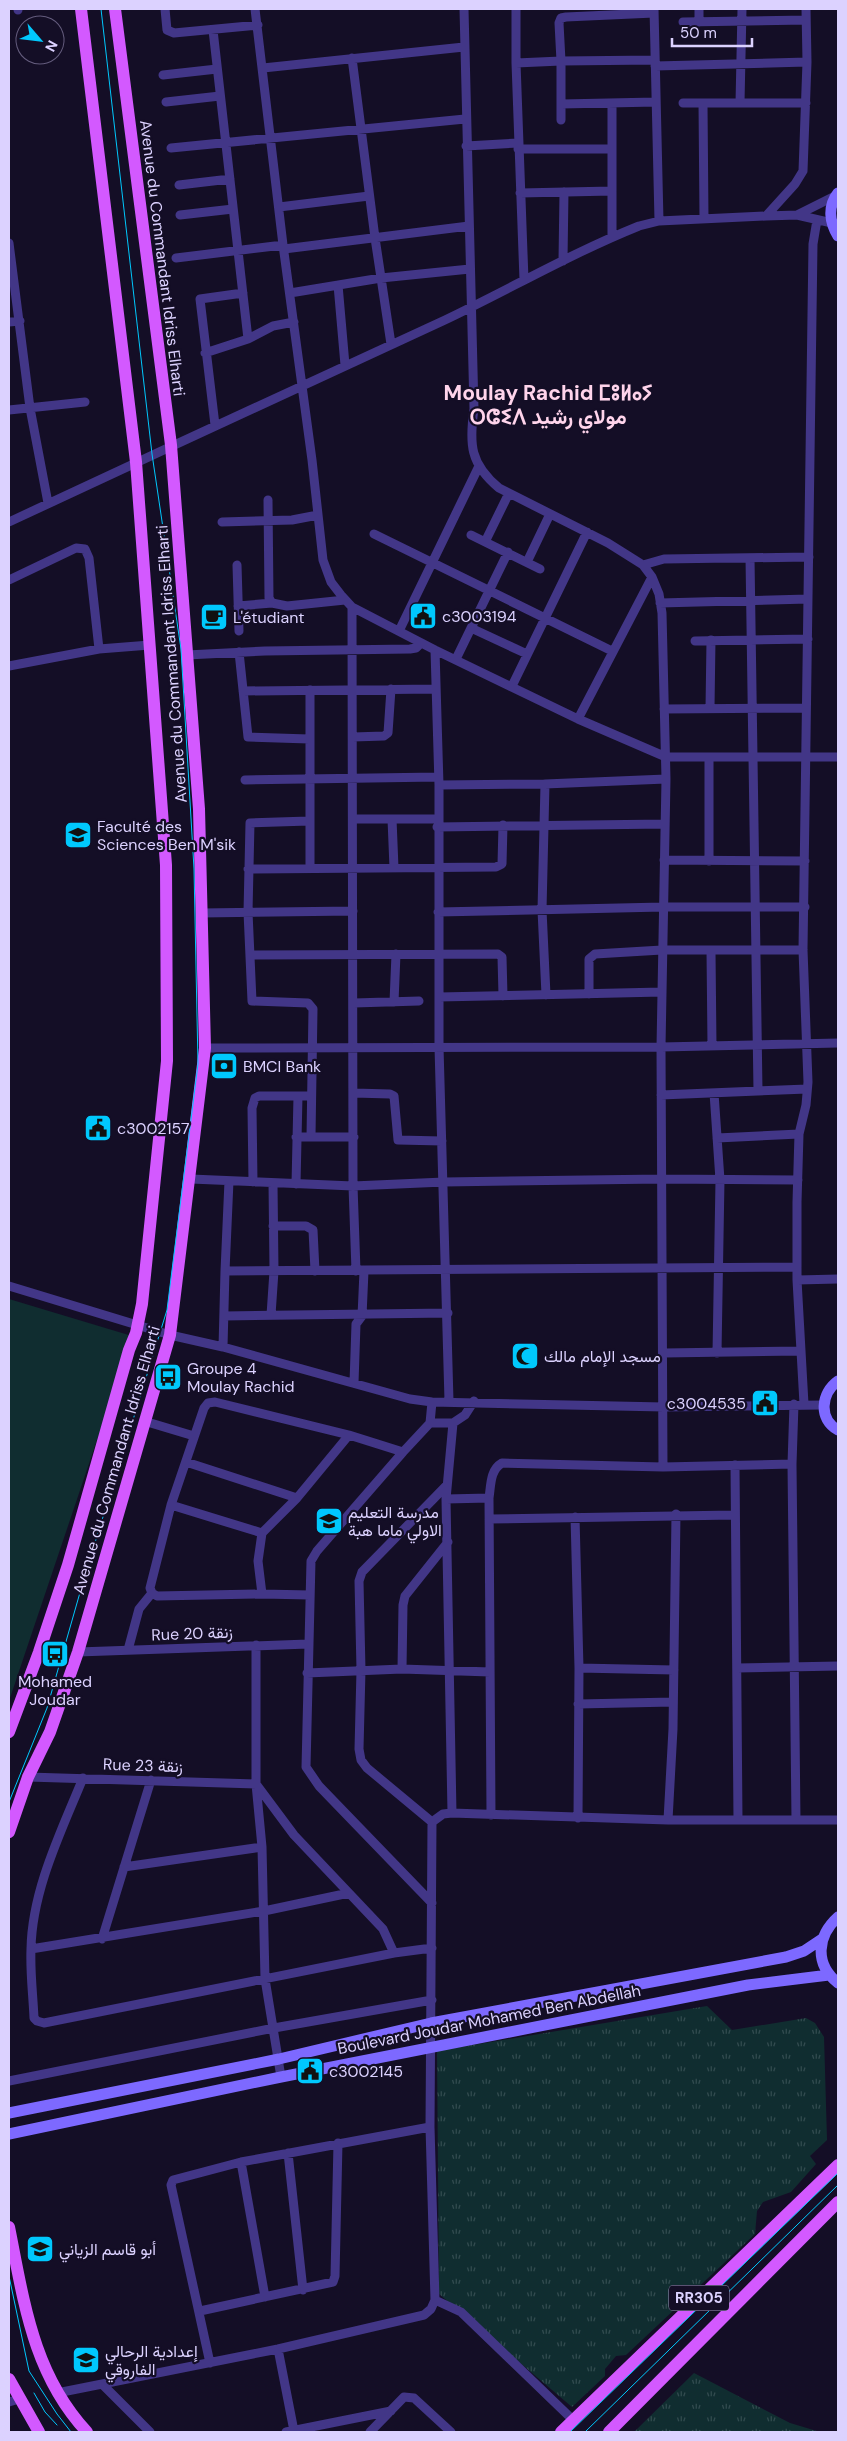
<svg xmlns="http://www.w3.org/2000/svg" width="847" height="2441" viewBox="0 0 847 2441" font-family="'DM Sans',Vazirmatn,'Noto Sans Tifinagh',sans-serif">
	<defs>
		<pattern id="grass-tufts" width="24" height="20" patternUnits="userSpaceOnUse" patternTransform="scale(1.25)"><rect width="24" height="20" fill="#102d30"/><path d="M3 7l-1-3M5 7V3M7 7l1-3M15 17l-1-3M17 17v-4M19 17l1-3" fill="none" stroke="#324b4f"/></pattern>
	</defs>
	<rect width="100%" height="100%" fill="#140e26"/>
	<path fill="url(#grass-tufts)" d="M707,2006L732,2030L806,2018L815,2023L824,2037L827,2140L810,2156L816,2164L791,2192L763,2202L757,2211L755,2234L626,2355L616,2356L605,2369V2376L572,2407L439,2294L437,2051Z
		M694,2373L790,2423L820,2432H634Z"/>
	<path fill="#102d30" d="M9,1299L132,1336L9,1701Z"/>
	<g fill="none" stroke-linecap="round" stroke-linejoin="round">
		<path stroke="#423687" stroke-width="9" d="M18,9V10
			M165,9L167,30L174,33L258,25
			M255,9L283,245L312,460L323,560L331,582L341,595L352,607L435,650L578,719L666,757H838
			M464,9L474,409C469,444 470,464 499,488L608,543L643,565L652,577L659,594L662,613L666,779L661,1047L663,1467
			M516,9V63L524,280
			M654,9L659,221
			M699,9V22
			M654,13L566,17L561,18L559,23L561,61L655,60
			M683,22L806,20
			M213,30L248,339
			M352,58L375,238L391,344
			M516,63L561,61V120
			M655,66L807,62
			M263,68L464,47
			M163,75L217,69
			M166,102L220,96
			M683,103H806
			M703,103L704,219
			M740,103L742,9
			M561,104L656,102
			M612,104V237
			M466,146L518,143
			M171,148L465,119
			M518,149H612
			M179,185L230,179
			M520,193L612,191
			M279,207L369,196
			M180,215L233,209
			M797,215L837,195
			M766,216L795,184L803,171L807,62L806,9
			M9,243L30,408L48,503
			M284,249L469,226
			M176,258L283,245
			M563,261L564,192
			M338,285L345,365
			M290,293L381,278L470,269
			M9,322L20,321
			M205,353L248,339L273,326L294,322
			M9,410L85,402
			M215,425L200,299L243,293
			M268,500L269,598L272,603L287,606L345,600
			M9,522C154,454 300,387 445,320C510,289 572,253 639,226L659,221L766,216L797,215L832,223
			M222,522L292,520L318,515
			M374,534L612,651
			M471,535L540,569
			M485,542L509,493
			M750,558L758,1091
			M527,562L550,514
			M237,565L239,631
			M643,565L664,559L809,557
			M9,580L76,548L85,549L89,558L99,649
			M660,603L808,599
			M238,606L272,603
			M352,607L353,1186L356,1271
			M471,628L527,654
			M399,631L479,466
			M695,641L808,639
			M435,650L439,785V1047L449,1401
			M239,652L248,737L309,739
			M187,655L265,651L410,649L416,648L421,643
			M456,659L508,552
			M9,666L99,649L150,645
			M512,686L587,532
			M310,690V868
			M243,691L436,689
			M710,708L711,640
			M664,709L806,708
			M578,719L652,577
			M353,737L384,736L388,733L391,689
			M709,757V861
			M245,780L438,777
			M439,785L545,784
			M353,819H437
			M392,819L394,868
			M309,821L250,823L248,912L252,1001L308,1003L313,1009L311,1137
			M437,827L665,824
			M664,860L805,861
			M248,869L496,867L502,864L503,825
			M438,912L663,907H805
			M201,913L353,911
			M711,951L712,1046
			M250,955L498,954L502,957L503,996
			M589,994V959L595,954L662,950H803
			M546,995L542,910L545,784L666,779
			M439,997L662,992
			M394,1002L396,954
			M354,1003L419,1001
			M205,1048L661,1047L838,1043
			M354,1093L390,1094L394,1096L398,1140L442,1141
			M714,1093L720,1180L717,1353
			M661,1095L807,1089
			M296,1137H354
			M717,1138L799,1134
			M191,1179L353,1186L444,1182L662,1179L798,1180
			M253,1182L252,1108L255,1098L259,1096H311
			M296,1184L298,1096
			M273,1226H306L313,1230L315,1271
			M225,1271L229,1181
			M797,1280L838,1279
			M9,1286L170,1335L223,1347L410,1399L432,1402L664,1407L823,1405
			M271,1315L274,1271L273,1183
			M224,1316L448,1313
			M223,1347L225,1271L797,1267
			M664,1353L801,1351
			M354,1383L356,1324L362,1316L364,1271
			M794,1404L792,1464L796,1820
			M804,1404L797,1280V1202L799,1134L806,1105L808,1082L803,950L813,244L817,220
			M144,1421L194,1436
			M430,1423H453
			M186,1462L297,1498
			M735,1465L738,1820
			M446,1499L489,1498
			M171,1505L262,1533
			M575,1517L579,1668L578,1818
			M489,1519L734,1515
			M262,1594L258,1561L262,1533L297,1498L349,1435
			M310,1595L262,1594L157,1596L152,1593L150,1588L171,1505L204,1408L208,1403L215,1402L349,1435L403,1452
			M256,1645V1784L294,1835L383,1929L394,1953
			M128,1650L139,1609L152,1593
			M78,1652L308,1644
			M579,1668L674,1670
			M737,1668L838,1666
			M402,1669L403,1605L405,1596L448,1542
			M307,1673L402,1669L490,1672
			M578,1704L673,1702
			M28,1777L256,1784L262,1847L265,1979L281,2077
			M83,1778C61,1832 32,1890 31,1949C30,1972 33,1995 34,2018L37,2021L44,2023L394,1953L432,1948
			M452,1813L446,1499L453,1423L465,1415L474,1401
			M491,1815L489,1498C491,1485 490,1470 502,1463L663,1467L792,1464
			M668,1820L673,1729L676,1514
			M432,1822L443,1814L452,1813L668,1820H838
			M124,1867L262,1847
			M432,1903L319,1786L306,1767L311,1561L317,1551L403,1452L430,1423L432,1402
			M102,1939L151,1780
			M31,1949L264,1911L349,1893
			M9,2081L274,2028L432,2000
			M288,2153L303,2290
			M241,2162L265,2297
			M435,2300L461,2312L573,2420
			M200,2311L333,2282L335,2276L338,2143
			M278,2349L294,2431
			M210,2363L171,2185L173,2180L241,2162L430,2127
			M103,2385L150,2432
			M57,2393L278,2349L424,2315L431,2309L435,2300L430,2127L432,1822L367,1768L361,1760L359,1749L361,1670L359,1581L362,1572L447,1485
			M9,2402L19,2399
			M286,2432L391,2411
			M370,2432L404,2397L414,2398L451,2432"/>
		<path stroke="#7d69ff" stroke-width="11" d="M838,193C827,207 830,223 838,236
			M838,1381C821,1393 818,1419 838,1430
			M838,1917C817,1936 814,1964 838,1983
			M9,2113L279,2059L431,2023L786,1957L804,1951L822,1939
			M9,2134L281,2077L748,1985L829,1975"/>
		<path stroke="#d359ff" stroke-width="12" d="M9,1732L39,1652L68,1565L129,1350L136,1333L142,1304L167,1061L166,865L136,462L81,9
			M9,1832L28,1777L50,1732L78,1652L170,1335L205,1048L199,809L171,445L115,9
			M9,2227C24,2302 33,2374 87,2432
			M9,2379L39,2432
			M561,2432L838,2165
			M609,2432L838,2202"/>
		<path stroke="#00c8fd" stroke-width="1" d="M9,1802L47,1708L85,1575L167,1310L198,1064L194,869L181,649L152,454L101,9
			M9,2276L29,2371L57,2414L71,2432
			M34,2393L45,2412L57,2425
			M570,2432L838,2173
			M585,2432L838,2185"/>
	</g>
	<defs>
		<g id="civic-square" transform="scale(1.4375)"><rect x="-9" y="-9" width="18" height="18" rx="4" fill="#00c8fd" stroke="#140e26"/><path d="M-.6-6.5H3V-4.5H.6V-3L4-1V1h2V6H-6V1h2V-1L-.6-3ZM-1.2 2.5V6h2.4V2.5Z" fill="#111"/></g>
		<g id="cafe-square" transform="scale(1.4375)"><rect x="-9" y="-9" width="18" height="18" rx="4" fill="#00c8fd" stroke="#140e26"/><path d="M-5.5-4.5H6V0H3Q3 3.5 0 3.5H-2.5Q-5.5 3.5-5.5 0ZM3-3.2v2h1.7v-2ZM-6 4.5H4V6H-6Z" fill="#111"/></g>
		<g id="university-square" transform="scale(1.4375)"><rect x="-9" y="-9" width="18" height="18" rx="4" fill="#00c8fd" stroke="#140e26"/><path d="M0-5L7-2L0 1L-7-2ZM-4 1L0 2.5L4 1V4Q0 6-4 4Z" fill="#111"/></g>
		<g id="bank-square" transform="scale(1.4375)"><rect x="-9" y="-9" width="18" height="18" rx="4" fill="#00c8fd" stroke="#140e26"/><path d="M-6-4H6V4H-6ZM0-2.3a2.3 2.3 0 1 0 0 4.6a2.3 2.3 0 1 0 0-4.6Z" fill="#111"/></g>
		<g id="mosque-square" transform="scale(1.4375)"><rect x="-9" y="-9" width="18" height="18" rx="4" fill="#00c8fd" stroke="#140e26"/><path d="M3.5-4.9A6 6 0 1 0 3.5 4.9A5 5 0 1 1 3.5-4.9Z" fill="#111"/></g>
		<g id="bus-square" transform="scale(1.4375)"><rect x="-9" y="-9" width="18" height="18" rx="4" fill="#00c8fd" stroke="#140e26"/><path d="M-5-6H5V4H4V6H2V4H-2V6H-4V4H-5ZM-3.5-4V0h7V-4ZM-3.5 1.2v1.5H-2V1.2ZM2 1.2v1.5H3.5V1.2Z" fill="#111"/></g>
		<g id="school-square" transform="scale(1.4375)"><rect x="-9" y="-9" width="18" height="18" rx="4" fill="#00c8fd" stroke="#140e26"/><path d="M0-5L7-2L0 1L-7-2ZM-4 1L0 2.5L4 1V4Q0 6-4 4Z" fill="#111"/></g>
	</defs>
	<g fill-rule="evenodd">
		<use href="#civic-square" x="423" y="616"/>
		<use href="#cafe-square" x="214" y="617"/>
		<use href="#university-square" x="78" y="835"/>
		<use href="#bank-square" x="224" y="1066"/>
		<use href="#civic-square" x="98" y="1128"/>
		<use href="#mosque-square" x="525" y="1356"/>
		<use href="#bus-square" x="168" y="1377"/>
		<use href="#civic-square" x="765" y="1403"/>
		<use href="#school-square" x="329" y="1521"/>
		<use href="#bus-square" x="55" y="1654"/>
		<use href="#civic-square" x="310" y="2071"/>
		<use href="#school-square" x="40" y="2249"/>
		<use href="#school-square" x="86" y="2360"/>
	</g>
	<g text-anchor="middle" stroke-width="4.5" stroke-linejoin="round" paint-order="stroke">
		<rect fill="#140e26" stroke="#a097be" stroke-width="1" x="669" y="2285.5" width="60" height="25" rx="4"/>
		<g font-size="15" font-weight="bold" fill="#dcd2ff">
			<text x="699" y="2303">RR305</text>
		</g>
		<g font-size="16" fill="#dcd2ff" stroke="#140e26">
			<text transform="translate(163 258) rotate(83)" y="6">Avenue du Commandant Idriss Elharti</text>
			<text transform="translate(171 664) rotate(-94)" y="6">Avenue du Commandant Idriss Elharti</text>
			<text transform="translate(116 1460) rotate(-74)" y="6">Avenue du Commandant Idriss Elharti</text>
			<text transform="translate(192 1633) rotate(-2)" y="6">Rue 20 زنقة</text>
			<text transform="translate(143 1765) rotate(2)" y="6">Rue 23 زنقة</text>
			<text transform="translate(489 2019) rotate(-11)" y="6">Boulevard Joudar Mohamed Ben Abdellah</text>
		</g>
		<g font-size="16" fill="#dcd2ff" stroke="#140e26" text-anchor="start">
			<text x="442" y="622">c3003194</text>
			<text x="233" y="623">L'étudiant</text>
			<text x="97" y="832">Faculté des<tspan x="97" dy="18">Sciences Ben M'sik</tspan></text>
			<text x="243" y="1072">BMCI Bank</text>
			<text x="117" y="1134">c3002157</text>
			<text x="544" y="1362">مسجد الإمام مالك</text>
			<text x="187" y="1374">Groupe 4<tspan x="187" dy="18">Moulay Rachid</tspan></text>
			<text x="746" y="1409" text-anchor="end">c3004535</text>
			<text x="348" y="1518">مدرسة التعليم<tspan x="348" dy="18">الاولي ماما هبة</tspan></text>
			<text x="55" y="1687" text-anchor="middle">Mohamed<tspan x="55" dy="18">Joudar</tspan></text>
			<text x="329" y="2077">c3002145</text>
			<text x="59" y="2255">أبو قاسم الزياني</text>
			<text x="105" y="2357">إعدادية الرحالي<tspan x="105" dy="18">الفاروقي</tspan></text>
		</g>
		<g font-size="21" font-weight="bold" fill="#ffd4eb" stroke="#140e26">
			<text x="548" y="400">Moulay Rachid ⵎⵓⵍⴰⵢ<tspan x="548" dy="24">ⵔⵛⵉⴷ مولاي رشيد</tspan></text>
		</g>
	</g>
	<rect width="847" height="2441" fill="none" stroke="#dcd2ff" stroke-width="20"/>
	<g transform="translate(40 40) rotate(118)"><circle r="24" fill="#140e26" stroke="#645c7d"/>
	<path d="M0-4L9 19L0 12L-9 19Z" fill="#00c8fd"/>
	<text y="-8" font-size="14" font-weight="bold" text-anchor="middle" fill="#dcd2ff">N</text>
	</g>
	<path d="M672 38v8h80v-8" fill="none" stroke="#dcd2ff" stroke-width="2.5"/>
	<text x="680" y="38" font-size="15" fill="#dcd2ff" stroke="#140e26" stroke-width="4" paint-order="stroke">50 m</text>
</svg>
